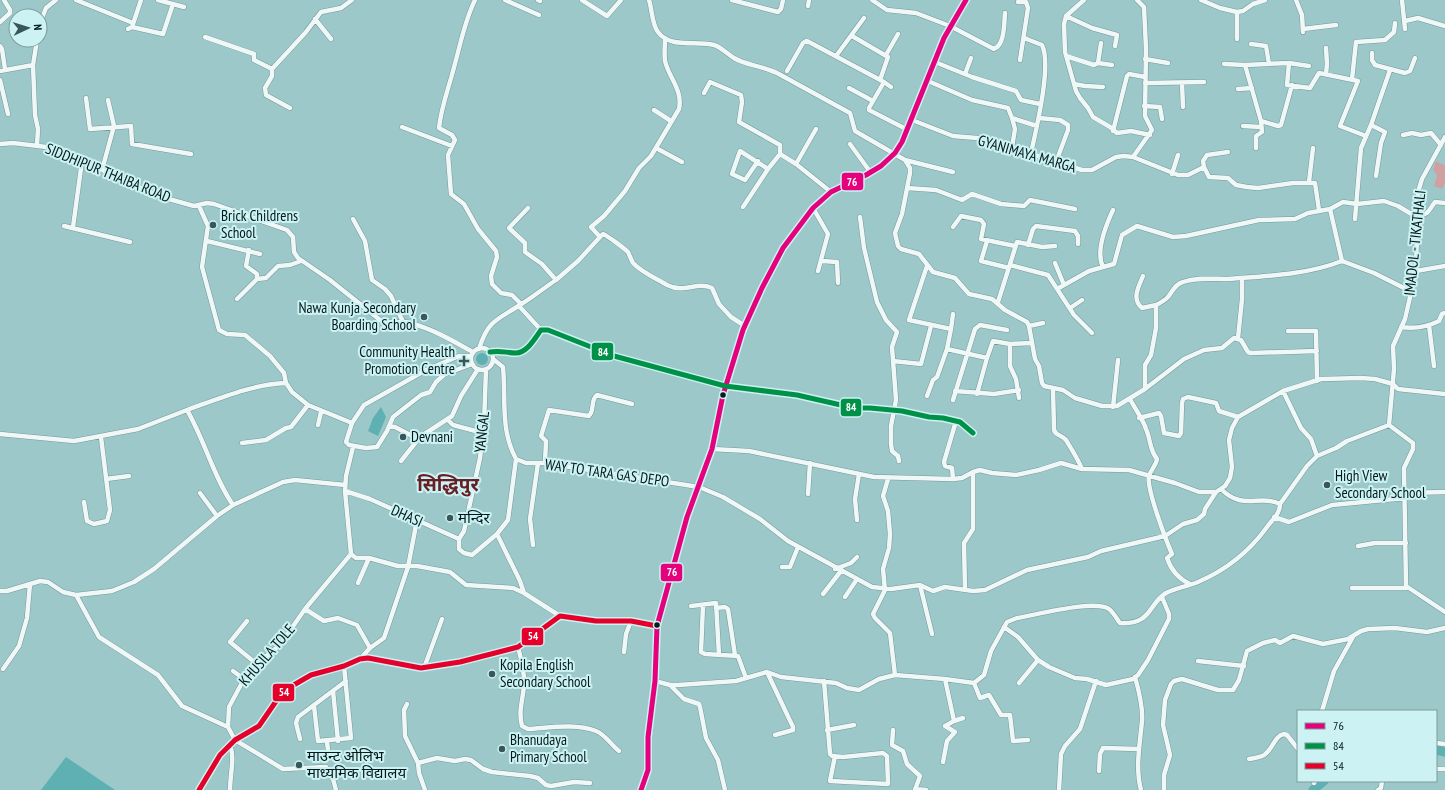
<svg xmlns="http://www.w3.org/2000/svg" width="1445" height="790" viewBox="0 0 1445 790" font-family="'PT Sans Narrow','Noto Sans Devanagari',sans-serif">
	<rect width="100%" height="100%" fill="#9dc8c9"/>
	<path fill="#d1a0a2" d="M1436,161L1444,165L1445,164V182L1442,189L1434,186L1437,175L1433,170Z"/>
	<path fill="#5eb0b3" d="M476 359a6 6 0 1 1 12 0a6 6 0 1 1-12 0Z
		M381,407L386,417L378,436L368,431L373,418Z
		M66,757L115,790H41Z"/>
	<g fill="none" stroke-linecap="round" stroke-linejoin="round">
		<path stroke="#5eb0b3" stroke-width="9" d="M1436,750L1445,752
			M1313,790L1324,781"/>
		<g stroke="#759899" stroke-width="5.5">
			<path id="street" d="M76,0L133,23
				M158,0L184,7
				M475,0C464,22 460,47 453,71C448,90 441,108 439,128L452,135L455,140L448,155L451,194L464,204L478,229L496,251L497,257L491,276L492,284L501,293L512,295L521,304
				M505,0L539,15
				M538,0L540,1
				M582,0L607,16L621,0
				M649,0C652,9 652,25 658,32C670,49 697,40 714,45C721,47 727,54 734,58C745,65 763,66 777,73L850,113L855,131L905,160L910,168V173L902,214L895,233L898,246L901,249L919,254L933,272L955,278L969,294L992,299L1005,310L1027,322L1029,326L1035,359L1039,366L1042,383L1044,386L1063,390L1075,398L1102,406H1117L1145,389V365L1151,355L1156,328V305C1160,303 1165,300 1168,297C1173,291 1175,284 1183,282C1197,277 1213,279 1228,279C1266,276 1306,275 1342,261L1374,273L1412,292
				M732,0L778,12L781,9L783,0
				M872,0L887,10L916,13L950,26L994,49C1005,45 1004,23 1005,13
				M1084,0L1066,16L1064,24L1065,52L1076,91L1080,98L1088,108L1093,117L1110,127L1117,133L1131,131L1150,135
				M1201,0L1220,8L1237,12L1243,11L1253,4L1265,0
				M1296,0L1302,15L1303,32
				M1402,0L1405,29
				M1018,2H1026L1028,8L1020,60
				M808,6L809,0
				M1237,12V39
				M1066,16L1092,28L1117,35L1115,46
				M315,19L331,39
				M1405,21L1418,18L1445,26
				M0,22L10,13V10L4,0
				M40,23L46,8L56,0
				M132,27L163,34L173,4
				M128,29L132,27L141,0
				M1303,29L1336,25
				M852,36L888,57L880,80
				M205,37L254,54V60L272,69
				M665,38C665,45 664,54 665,61C669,78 683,90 679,109L651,156L639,168L625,191L604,216L591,227L600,237L603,234C608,236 625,249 628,252C630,256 631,260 633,263C641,272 657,279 667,285C685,294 696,281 712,288L719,304L731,317L745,326
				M1024,38L1042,45C1052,65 1036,130 1031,153
				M1251,44L1266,46L1269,64
				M0,46L2,49L5,69
				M1372,53V60L1375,65L1405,73L1410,71L1415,58
				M886,55L898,34
				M836,56L864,18
				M1066,56L1094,65L1098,63L1112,65
				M1145,59L1168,63
				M935,62L972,77L1016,91L1021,100L1040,104
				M1098,63L1101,43
				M1289,63L1309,66
				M1224,64L1245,65L1289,63L1287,85L1310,88L1319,73L1358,81L1340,126L1366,136
				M1245,65L1261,121L1262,132L1256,136V148
				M0,71L33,65
				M787,71L803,43L806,41L809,42L884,82L869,108V110L908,130
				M965,74L971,58
				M1326,74L1327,64L1326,48
				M1352,79L1356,42L1385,40L1394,32L1395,23
				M0,80L8,114
				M928,81L972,100L1008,108L1012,118L1037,126
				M884,82L891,87
				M1145,83L1204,82
				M1182,83L1183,107
				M1074,84L1085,86L1103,87
				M849,88L873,101
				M1238,89L1252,88
				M704,93L710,82L741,95L742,102L739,122L780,145V154
				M86,98L90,129L131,126L132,144L191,154
				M1144,106L1160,107L1162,119
				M290,108L266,95L265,88L272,76V69L306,32L321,12L341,8L352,0
				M654,110L671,121
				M1039,118L1060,120L1068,125V130L1056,162
				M912,120L953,136L977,138L998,143L1082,170H1092L1116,157L1124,156L1133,157L1178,175H1188L1204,167L1209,177L1228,178L1236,185L1247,187L1258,188L1293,183H1315L1319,210
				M1261,121L1278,126L1281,125L1292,85
				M1371,125L1385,132L1381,143L1376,176
				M1243,126L1261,127
				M402,127L452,146
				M1113,131L1127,76L1129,74L1145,77
				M1403,135L1412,133L1421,135L1431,133L1441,145
				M1445,137L1422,179L1418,192L1416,271L1405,319L1393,346L1394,369L1389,425L1413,443V449L1404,468L1406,586L1445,612
				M0,144L13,143L55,148L158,196L194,206L207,203L214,204L287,230L293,237L294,252L298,258L330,280L380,320C389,325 400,320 410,323C433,329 453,341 473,352
				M850,144L871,173
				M37,145L38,129L35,115L33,65L37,40
				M1012,147L1015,129L1012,118
				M656,148L682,162
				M1133,157L1152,130L1145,116L1146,49L1144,7L1137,0
				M905,160L953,172
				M758,161L745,180L732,174L740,151L768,169L780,154L796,164L831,192
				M796,164L816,129
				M1204,167L1203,161L1207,155L1228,152
				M102,170L114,126L108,100
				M1172,174L1178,155
				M1309,182L1313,148
				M907,188L936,190L962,200L972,194L1001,204L1024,206L1030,200L1075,209
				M199,206L208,226L202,267L219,330L227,334L245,335L270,356L284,373L286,383L292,392L308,405L352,423L346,442L349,445L366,448L377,447L387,431L393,417L398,413L421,395L430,392L436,382L445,374L472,364
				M743,207L768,169
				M813,208L828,234L818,271
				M1330,209L1342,261
				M1417,215C1428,217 1430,208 1435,202L1445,203
				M860,217L864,248L877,302L886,320L897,332L892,347L896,400L891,426V444L892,451L898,456L899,461
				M353,219L365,241L372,280L385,289L391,296L403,322
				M1355,219L1361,148L1371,125L1390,70
				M64,226L130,242
				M73,227L82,161
				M953,227L961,216L981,220L984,224L981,239L1015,246
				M207,241L260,254
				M987,241L981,261L1009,268
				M1028,245L1033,229L1036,226L1075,231L1078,236V244
				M822,261L837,262L838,283
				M1055,263L1064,285
				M1010,265L1048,275L1074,315L1092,333
				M927,266L909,320L951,329L947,349L987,358L993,341L1010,344L1031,343
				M1103,267C1095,251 1106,225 1113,210
				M1416,271L1445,266
				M1143,276C1139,286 1131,299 1142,308L1156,305
				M257,279L266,278L278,266L290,265L301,261
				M556,280L578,261L600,237
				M1057,289L1089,271L1114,264L1122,235L1137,226L1173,237L1186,236L1259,220L1295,219L1308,213L1330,209L1343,202L1357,204L1384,201L1398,206L1418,218
				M237,299L257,279V274L246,266L249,250
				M998,302L1017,242L1042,247L1055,246
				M519,306L541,330
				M1070,308L1082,300
				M1429,325L1434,366
				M1029,326L1043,323
				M1401,327C1414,329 1427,327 1439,321L1442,314L1445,313
				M951,329L953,314
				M1288,331H1316L1317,381
				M1238,338L1242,299V278
				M1010,344V366L1016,379L1019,398
				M471 359a11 11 0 1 1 22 0a11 11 0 1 1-22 0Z
				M479,349C488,320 497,320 520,305C533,297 544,288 556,280L542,264L525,252V243L509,228L528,208
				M490,352C501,350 506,353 516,353C527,353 535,338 541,330H548L614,356L725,386L797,395L854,408H870L902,411L929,417L943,418L960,422L973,433
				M493,359L503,367C506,398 500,430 516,459L508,520L497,534
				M893,361L921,364L931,326
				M486,369L484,424L480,458L464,531L459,539V549L464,553L472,555L497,534L520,581L524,593L560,616
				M1053,388L1054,430C1056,436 1062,435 1066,440C1072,450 1078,459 1082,469
				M1145,389L1184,359L1204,350L1222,348L1234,338L1241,340L1248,352L1251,353L1317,351
				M955,391L994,394L1019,390
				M1283,391L1301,428L1311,439L1317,456
				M977,394L987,358
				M927,396L933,380L937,377L947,349
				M1130,399C1135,409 1143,419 1146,429C1151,440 1149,449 1157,459C1156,466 1151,469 1149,476C1146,488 1166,540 1172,554L1167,558C1171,570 1179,579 1190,584
				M953,400L975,329L980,325L1007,330
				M1113,407L1118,360
				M1139,418L1159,413L1161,416L1164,433L1179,436L1181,433L1182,403L1183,399L1188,397L1216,403L1219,411L1238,417
				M448,420L453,425L483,433
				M352,423L364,405L426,370L459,356H471
				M318,425L321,412
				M389,426L395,427L418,439
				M0,434L74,441L138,429L187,410
				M242,443L266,440L286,428L291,427L308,405
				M712,449L749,451L874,477L953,479L962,478L973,472L980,470L992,473L1016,475L1039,470L1061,463L1082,469L1129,470L1175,483L1199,492H1216
				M516,459L526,463H545L699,487L723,497L760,519L788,541L872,587L891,589L920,585L933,591L945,587L973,591L985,590L1027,570L1088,557L1101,551L1165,536L1183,524L1197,520L1204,514L1205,509L1216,492L1225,486L1230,478L1232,467L1229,440L1232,428L1238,417L1283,391L1321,379L1361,378L1375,379L1393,384L1398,389L1445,394
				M401,461L420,437L452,416L461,396L478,369
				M545,463L546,441L541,436L549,410L589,416C595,410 590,400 597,395L632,404
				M106,479L129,476
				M888,479L883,496L888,511L890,534L889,548L883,569L885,590L873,614L875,618L890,633L895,675
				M953,479L952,468L945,466L944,462L956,421
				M1221,489C1243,511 1258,494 1280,504
				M345,491L370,499L459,539
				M200,493L217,516
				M1406,493L1445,492
				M808,494L810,463
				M84,502L87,521L94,524L107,521L110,510L101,437
				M233,505C213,476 205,441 187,410C218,399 253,384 286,383
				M1274,517L1289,522L1332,505L1405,498
				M857,520L855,499L859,474
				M533,545L530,519L538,463
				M1358,546L1375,543H1406
				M351,554L356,558H369L398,566H417L450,572L466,585L513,588L524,593
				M351,554L345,491L346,476L353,447
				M782,567H790L798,547
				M835,569L851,563L857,557
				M358,583L369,558
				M920,585L932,634
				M1352,588H1407
				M965,590L964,543L973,529V472
				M0,591H7L40,581L48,582L63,592L76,595L99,637L158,675L182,706L228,727L235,740L283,769L326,767L333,779L336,790
				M823,594L841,571
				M76,595L112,591L134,582L154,569L217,516L233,505L283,482L295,480L345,485
				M845,597L857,579
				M703,605L701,652L705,654L738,656L746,678
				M691,606L716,603L719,655
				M716,608L725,607L728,609L735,655
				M305,609L324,621L338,618L357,625L370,648
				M247,621L230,642L258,665
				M1004,627L1018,637L1038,660L1049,667L1075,678L1087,679L1106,685L1133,679L1138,675L1148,660L1169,619V614L1162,597
				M518,647C521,659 525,672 524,685C523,700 518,711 522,726L528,729C548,728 576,723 596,731C606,735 611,745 619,751
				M624,652L626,634L631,621
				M360,659L370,648L384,638L408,567L417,520
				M1198,661L1244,666
				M424,668L442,619
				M3,669L19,646L27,618L30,584
				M233,671L244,679
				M767,672L793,727V730L775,735
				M1135,677C1139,691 1143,707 1142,721C1140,743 1135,768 1141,790
				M945,679L954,721L963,718
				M655,681L670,685H678L736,681L767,672L781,677L836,683L847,688L859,690L879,679L895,675L945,679L974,683L984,675L991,651L1007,622L1017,618C1036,615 1095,599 1109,609C1113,612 1117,619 1120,623C1152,625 1148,604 1166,593C1176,588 1188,586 1198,582C1226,570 1249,552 1267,527C1272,520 1280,514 1280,504L1307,466L1317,456L1336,448L1347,441L1389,425
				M824,681L830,754L832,756L843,757L883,753L887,756L888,784L830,781L835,756
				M974,683L980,698L989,695L1001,715H1010L1013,741L1028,740
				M1019,683L1038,660
				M670,685L684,699L699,704L700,707L706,738L718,760L725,790
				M333,691L338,741
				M407,704L404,710L405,736L418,763L419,773L425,790
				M314,706L318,741L351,738L344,666
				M1322,711L1334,671L1353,637
				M228,727L229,707L244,679L264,658L280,645L305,609L351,554
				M827,730L854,725
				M893,730L892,745L903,751L907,764L920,776L915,790
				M300,739L296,723L298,717L346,681
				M327,742L329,758
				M1436,743L1445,744
				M230,745C235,758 230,775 230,790
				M1249,759C1253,758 1258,758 1262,756C1273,752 1273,736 1284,734L1287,735L1298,749
				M943,762L947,741L955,732L945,726L954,721
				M418,763L437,758L455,761L465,759L471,760L483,769L492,772L530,776L538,778L546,785L551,786L574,782L590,783
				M1436,769H1445
				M1099,771L1100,754L1103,748L1139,749
				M1314,783L1315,781
				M915,789L926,790
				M1059,790L1061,754L1065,746L1080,729L1096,681
				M1164,790V775L1170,755L1163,725L1165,700L1171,684L1174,681L1182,679L1218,690H1233L1239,680L1247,651L1263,643L1275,640L1280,643L1293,636L1323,644L1348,639L1361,631L1368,629L1395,628L1427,632L1445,628
				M1378,790L1381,788L1382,781"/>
		</g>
		<g stroke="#759899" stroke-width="7">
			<path id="secondary" d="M199,790L220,755L235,740L259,726L281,694L292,686L311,675L344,666L360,659L368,658L421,668L460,662L518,647L560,616L596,621H631L657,626
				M641,790L648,770V737L655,681L657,626L687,517L712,449L723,395L743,330L762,288L783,248L813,208L831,192L866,175L881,166L895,153L902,142L944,38L966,0"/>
		</g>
		<use href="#street" stroke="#f0f7f7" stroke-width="4.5"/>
		<use href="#secondary" stroke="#e6efed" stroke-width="6"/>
		<g stroke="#cdf2f3" stroke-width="8">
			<path id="bus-1" d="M641,790L648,770V737L655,681L657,626L687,517L712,449L723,395L743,330L762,288L783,248L813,208L831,192L866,175L881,166L895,153L902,142L944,38L966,0"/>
		</g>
		<g stroke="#cdf2f3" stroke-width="8">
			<path id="bus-2" d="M490,352C501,350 506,353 516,353C527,353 535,338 541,330H548L614,356L725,386L797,395L854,408H870L902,411L929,417L943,418L960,422L973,433"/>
		</g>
		<g stroke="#cdf2f3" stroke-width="8">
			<path id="bus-3" d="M199,790L220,755L235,740L259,726L281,694L292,686L311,675L344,666L360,659L368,658L421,668L460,662L518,647L560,616L596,621H631L657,626"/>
		</g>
		<use href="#bus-1" stroke="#e5007d" stroke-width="5"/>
		<use href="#bus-2" stroke="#009149" stroke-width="5"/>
		<use href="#bus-3" stroke="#e4002b" stroke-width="5"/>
	</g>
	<g fill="#385758" stroke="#cdf2f3" stroke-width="1.5">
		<circle cx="213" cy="225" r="4"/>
		<circle cx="424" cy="317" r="4"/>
		<path d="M462 355h4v4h4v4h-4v4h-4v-4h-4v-4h4z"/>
		<circle cx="403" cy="437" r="4"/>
		<circle cx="1327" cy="485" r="4"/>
		<circle cx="450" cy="518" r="4"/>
		<circle cx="492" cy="674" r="4"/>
		<circle cx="502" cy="749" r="4"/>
		<circle cx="299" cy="765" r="4"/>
	</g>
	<g fill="#021a1b" stroke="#cdf2f3" stroke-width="1.5">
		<circle cx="723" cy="395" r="3.5"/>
		<circle cx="657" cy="625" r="3.5"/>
	</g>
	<g text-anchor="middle" stroke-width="4" stroke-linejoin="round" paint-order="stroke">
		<g font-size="15" fill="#021a1b" stroke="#cdf2f3">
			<text transform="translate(1027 154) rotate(16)" y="5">GYANIMAYA MARGA</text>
			<text transform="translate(108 173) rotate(22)" y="5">SIDDHIPUR THAIBA ROAD</text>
			<text transform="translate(1415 243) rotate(-84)" y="5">IMADOL - TIKATHALI</text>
			<text transform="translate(482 432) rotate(-84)" y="5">YANGAL</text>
			<text transform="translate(607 473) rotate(8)" y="5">WAY TO TARA GAS DEPO</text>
			<text transform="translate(407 516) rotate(24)" y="5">DHASI</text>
			<text transform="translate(267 655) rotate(-49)" y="5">KHUSILA TOLE</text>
		</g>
		<g font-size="15" fill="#021a1b" stroke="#cdf2f3" text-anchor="start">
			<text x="221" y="221">Brick Childrens<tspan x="221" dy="17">School</tspan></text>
			<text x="416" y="313" text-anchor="end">Nawa Kunja Secondary<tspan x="416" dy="17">Boarding School</tspan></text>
			<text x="455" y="357" text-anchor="end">Community Health<tspan x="455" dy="17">Promotion Centre</tspan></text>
			<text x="411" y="442">Devnani</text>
			<text x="1335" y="481">High View<tspan x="1335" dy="17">Secondary School</tspan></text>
			<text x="458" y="523">मन्दिर</text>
			<text x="500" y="670">Kopila English<tspan x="500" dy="17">Secondary School</tspan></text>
			<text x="510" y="745">Bhanudaya<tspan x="510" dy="17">Primary School</tspan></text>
			<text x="307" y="761">माउन्ट ओलिभ<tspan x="307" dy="17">माध्यमिक विद्यालय</tspan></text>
		</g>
		<g font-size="19" font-weight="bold" fill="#662025" stroke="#cdf2f3">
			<text x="448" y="491">सिद्धिपुर</text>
		</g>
	</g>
	<g stroke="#cdf2f3" stroke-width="1.5">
		<rect x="841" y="172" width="23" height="19" rx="4" fill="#e5007d"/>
		<rect x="591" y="342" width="23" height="19" rx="4" fill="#009149"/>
		<rect x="840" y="398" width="22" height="19" rx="4" fill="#009149"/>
		<rect x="660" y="563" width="23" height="19" rx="4" fill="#e5007d"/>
		<rect x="521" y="627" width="23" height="19" rx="4" fill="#e4002b"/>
		<rect x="272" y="683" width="23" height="19" rx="4" fill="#e4002b"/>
	</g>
	<g font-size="11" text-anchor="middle" font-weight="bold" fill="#fff">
		<text x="852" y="186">76</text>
		<text x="603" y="356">84</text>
		<text x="851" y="411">84</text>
		<text x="672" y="576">76</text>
		<text x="533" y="640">54</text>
		<text x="284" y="696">54</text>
	</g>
	<rect x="1297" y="710" width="140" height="72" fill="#cdf2f3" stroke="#7c9c9d"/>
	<rect x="1305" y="723" width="20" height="6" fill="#e5007d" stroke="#7c9c9d"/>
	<text x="1333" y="730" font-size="12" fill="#021a1b">76</text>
	<rect x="1305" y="743" width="20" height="6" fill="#009149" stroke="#7c9c9d"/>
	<text x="1333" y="750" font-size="12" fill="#021a1b">84</text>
	<rect x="1305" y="763" width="20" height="6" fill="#e4002b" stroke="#7c9c9d"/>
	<text x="1333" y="770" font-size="12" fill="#021a1b">54</text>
	<g transform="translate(28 28) rotate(86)"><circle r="19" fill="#cdf2f3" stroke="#7c9c9d"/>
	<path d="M0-3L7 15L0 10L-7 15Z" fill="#385758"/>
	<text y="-6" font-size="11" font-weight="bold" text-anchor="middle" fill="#021a1b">N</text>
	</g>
</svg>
